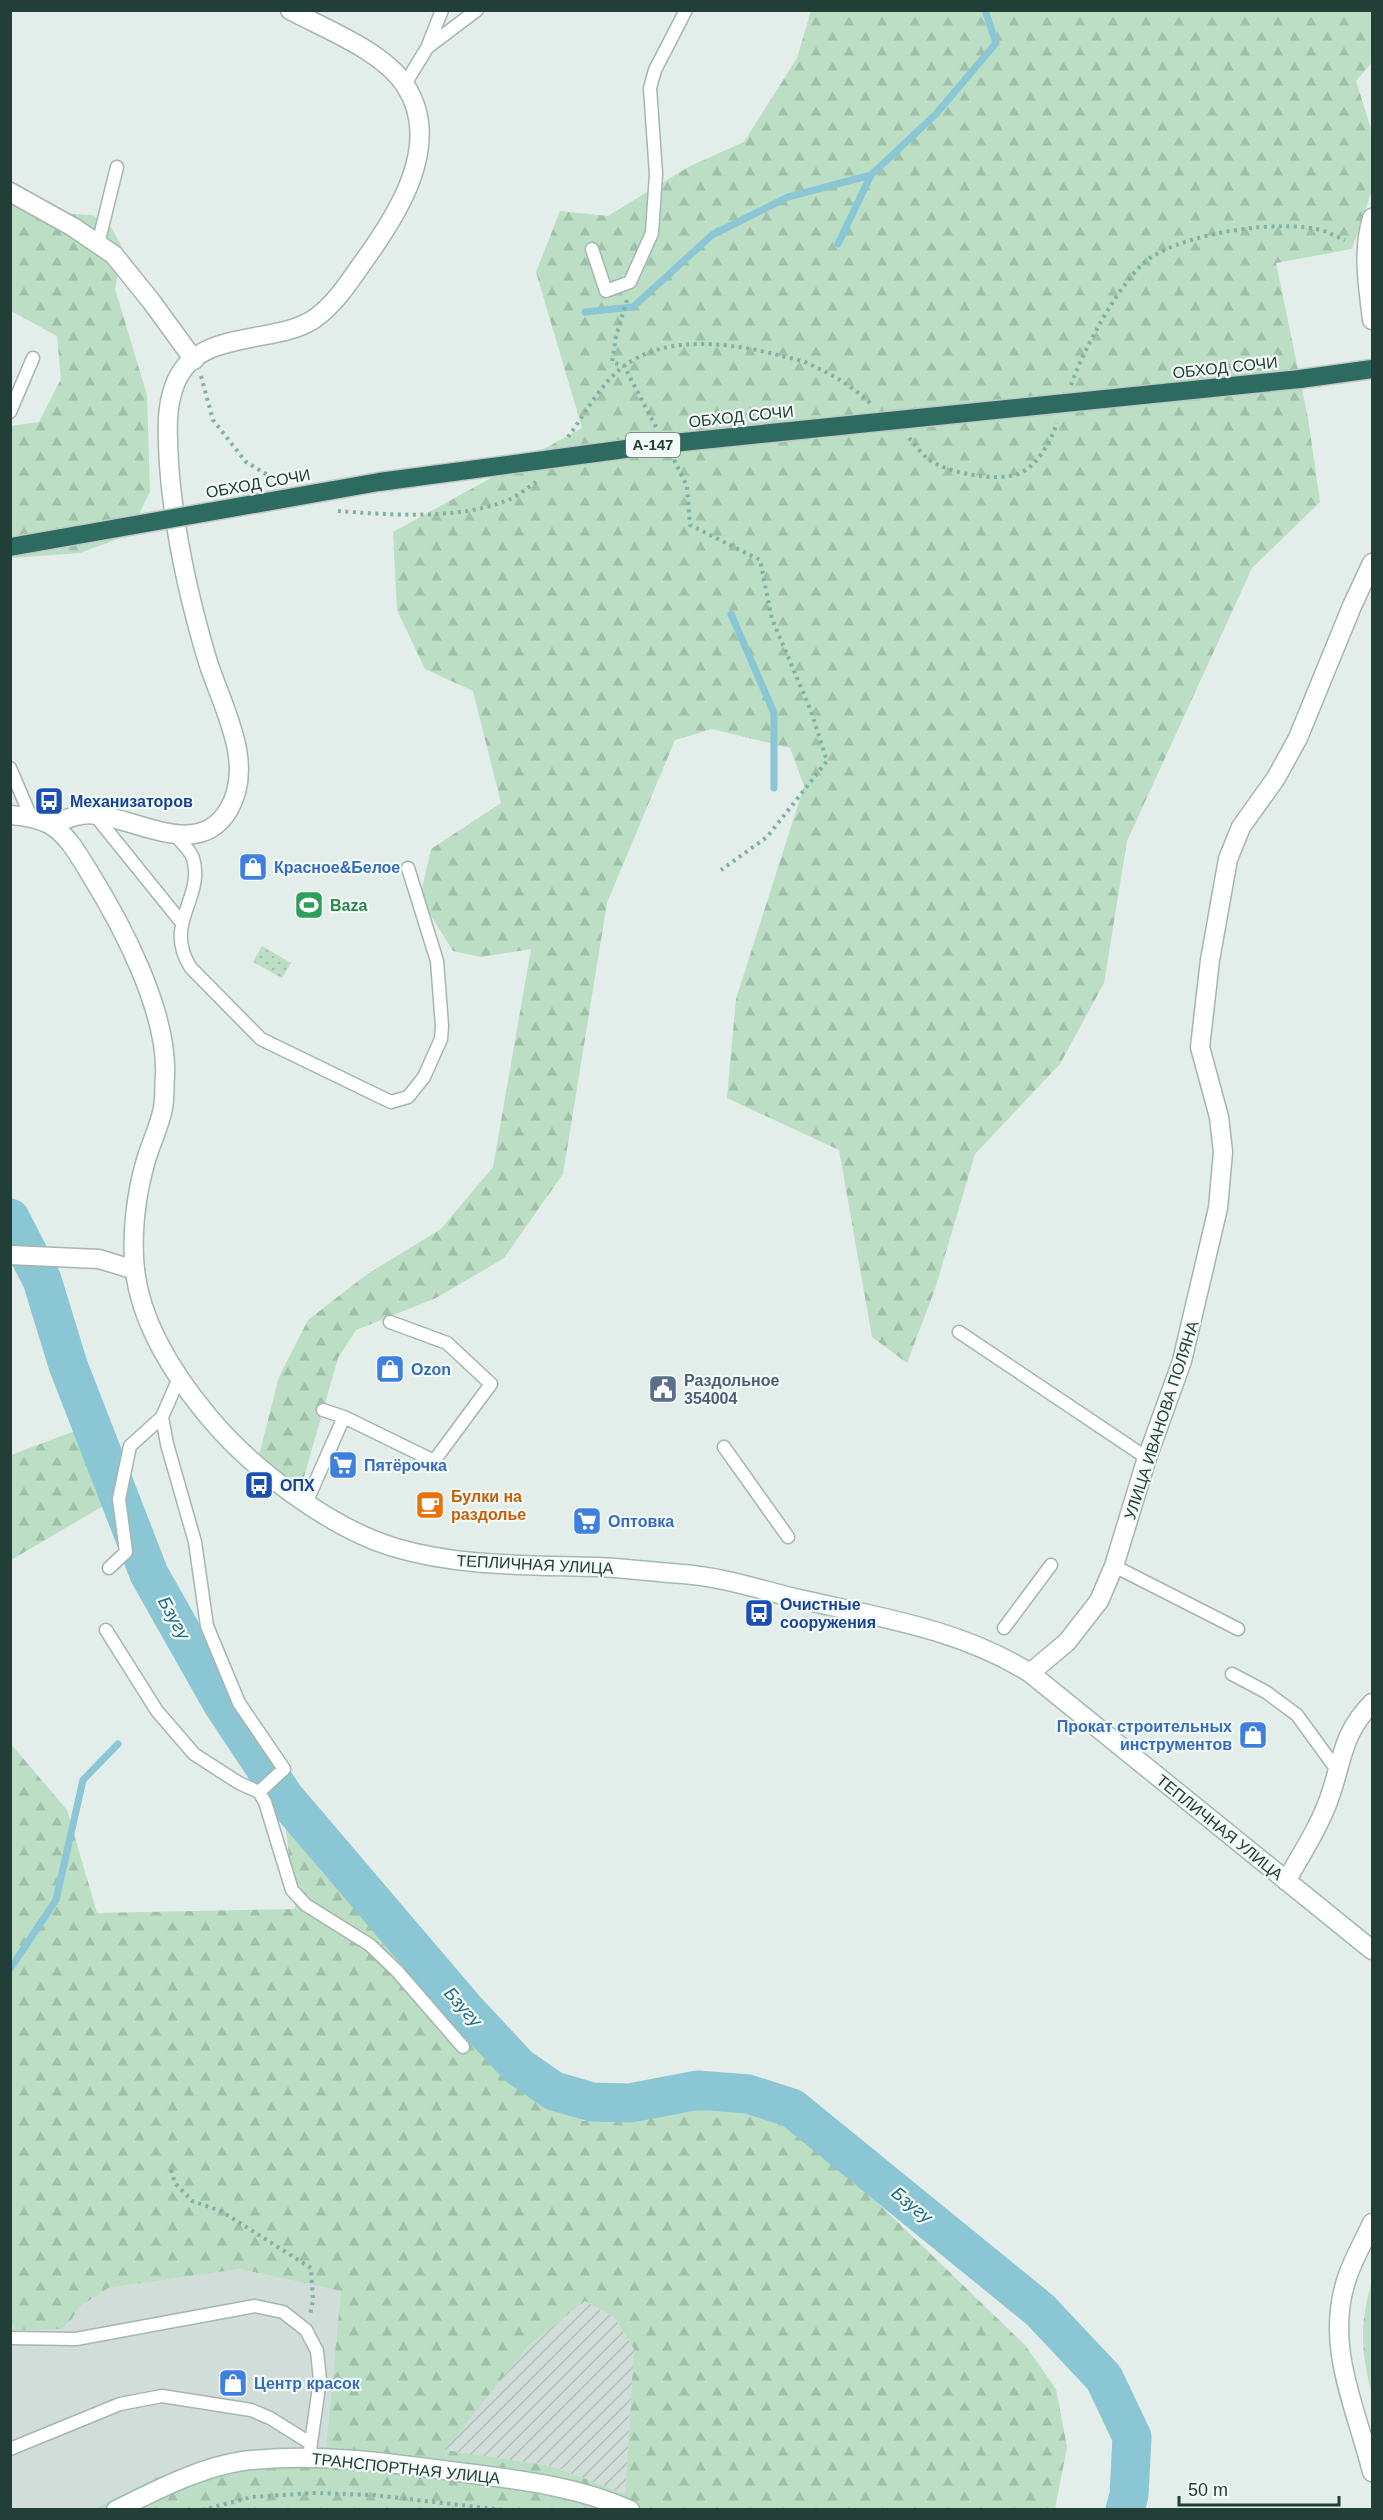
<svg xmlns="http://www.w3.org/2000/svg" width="1383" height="2520" viewBox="0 0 1383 2520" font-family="Helvetica,sans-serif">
	<defs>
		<pattern id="industrial-furrows" width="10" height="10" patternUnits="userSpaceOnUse" patternTransform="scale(1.5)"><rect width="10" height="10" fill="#d1ddd8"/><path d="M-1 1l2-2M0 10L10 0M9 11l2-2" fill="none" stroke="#b3bfba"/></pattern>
		<pattern id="forest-firs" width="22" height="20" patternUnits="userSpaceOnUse" patternTransform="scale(1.5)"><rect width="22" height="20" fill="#bbdec5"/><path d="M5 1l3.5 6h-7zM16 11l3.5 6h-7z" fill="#a0c0aa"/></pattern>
		<pattern id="park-dots" width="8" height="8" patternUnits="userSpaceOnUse" patternTransform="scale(1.5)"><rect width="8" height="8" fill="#bbdec5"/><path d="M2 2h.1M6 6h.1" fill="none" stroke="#a0c0aa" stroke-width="1.8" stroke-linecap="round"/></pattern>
	</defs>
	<rect width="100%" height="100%" fill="#e3ede9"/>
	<path fill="#d1ddd8" d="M240,2269L341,2291L326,2447L263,2452L159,2476L94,2509H11L10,2317L15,2330L72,2319L79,2307L108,2288Z"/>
	<path fill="url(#industrial-furrows)" d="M585,2301L614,2317L634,2349L625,2494L552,2466L444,2450L528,2346Z"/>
	<path fill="url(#forest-firs)" fill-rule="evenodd" d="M811,11H1372V62L1356,81L1372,132V190L1352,249L1276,263L1308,418L1320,502L1252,568L1127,841L1104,983L1060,1064L975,1154L935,1289L907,1363L872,1337L839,1150L727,1098L736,999L804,786L790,748L712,729L675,740L607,903L563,1174L504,1258L436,1298L356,1330L338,1358L300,1491L258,1459L279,1377L308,1320L366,1275L441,1229L493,1167L531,949L481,957L453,951L420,898L431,849L501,803L473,691L425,669L397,610L393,532L582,428L536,272L560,211L608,216L690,166L744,142L797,58Z
		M11,198L26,212L92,215L111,227L123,249L115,289L147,395L150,492L128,535L80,553L11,558V426L39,422L61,379L57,336L11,311Z
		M104,1420L122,1495L11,1560V1455Z
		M10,1743L67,1810L97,1913L295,1909L283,1803L321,1871L583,2121L767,2096L1025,2345L1056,2389L1067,2447L1055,2509H94L159,2476L263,2452L326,2447L341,2291L240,2269L108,2288L79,2307L72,2319L61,2329L15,2330L10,2317ZM585,2301L614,2317L634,2349L625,2494L552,2466L445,2450L528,2346Z
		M1372,2282V2395C1361,2352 1359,2324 1372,2282Z"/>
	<path fill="url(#park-dots)" d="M262,946L291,963L282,978L253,962Z"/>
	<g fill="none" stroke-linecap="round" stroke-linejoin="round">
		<path stroke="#8ac6d3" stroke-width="7" d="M838,244L871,175L936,114L996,43L985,10
			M585,312L633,307L712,235L788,197L871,175
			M731,614L774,713V788
			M10,1969L56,1900L83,1780L118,1744"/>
		<path stroke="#8ac6d3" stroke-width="39" d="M10,1218L42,1280L68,1365L149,1574L222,1703L285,1798L464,2008L519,2067L554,2091L592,2102L630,2103L698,2090L748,2094L792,2108L1040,2310L1104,2378L1132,2437L1129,2495L1125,2510"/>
		<g stroke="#a5b5b0" stroke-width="15">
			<path id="lane" d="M428,47L477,10
				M405,84L427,48L442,10
				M98,244L117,167
				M592,249L606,291L630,282L652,233L656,174L650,88L655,70L686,10
				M10,412L33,358
				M10,768L31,817
				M94,814L182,923
				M176,836C181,842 190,850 193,858C205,899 162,923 191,968L261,1039L391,1102L408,1097L424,1077L441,1039L442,1026L437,961L408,868
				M959,1332L1147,1458
				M179,1378L162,1417L167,1444L195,1542L207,1626L239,1703L284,1769L259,1792
				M323,1410L344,1417L434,1461L491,1384L447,1343L390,1322
				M724,1447L788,1537
				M306,1503L344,1417
				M1114,1566L1238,1629
				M109,1568L126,1552L119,1499L130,1446L162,1417
				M1004,1628L1051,1565
				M106,1630L157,1711L194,1754L239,1783L259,1792L265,1802L292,1890L306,1905L370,1945L397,1971L463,2047
				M1232,1674L1266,1692L1297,1715L1337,1770
				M10,2338L76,2339L255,2306L283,2312L306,2330L317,2351L320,2380L309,2457
				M10,2449L120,2404L162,2396L251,2410L270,2418L310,2443"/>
		</g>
		<g stroke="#a5b5b0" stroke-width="21">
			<path id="street" d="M10,192L73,227L114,255L151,301L194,360
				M1372,218C1362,252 1368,285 1372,320
				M51,825C66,819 81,812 97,815C140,820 200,860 229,809C256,762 221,705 207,659C188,595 174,532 169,465C168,439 165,411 174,387C194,327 274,346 314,319C333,306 348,284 361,265C397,216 444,144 405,85C383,51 325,29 290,10
				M10,1255L99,1259L135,1270
				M1030,1673L1067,1642L1099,1601L1114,1566L1147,1458L1182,1361L1218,1208L1223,1152L1219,1117L1200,1047L1210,960L1228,859L1241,827L1276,778L1298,738L1352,606L1372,563
				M1286,1881C1301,1855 1319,1827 1329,1799C1343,1760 1341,1735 1372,1703"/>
		</g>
		<g stroke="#a1b9b1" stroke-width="21">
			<path id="secondary" d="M10,815C24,816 37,818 49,824C67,834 78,854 89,872C122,925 168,1012 165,1076C164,1086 165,1098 163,1108C160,1125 151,1143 146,1160C136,1194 131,1235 135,1270C141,1324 174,1375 208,1416C251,1468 328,1527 393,1547C459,1567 528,1565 596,1567C625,1568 654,1572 683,1574C722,1577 761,1590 799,1599C878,1617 960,1629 1030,1673L1372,1950
				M1372,2223C1364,2241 1353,2259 1347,2278C1324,2345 1356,2407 1372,2472
				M116,2510C155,2491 200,2467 243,2461C317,2452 393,2463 466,2473C521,2480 579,2487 630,2510"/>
		</g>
		<g stroke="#c1c9c7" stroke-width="21">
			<path id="highway" d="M1300,379L1372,369"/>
		</g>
		<path stroke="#83b1a3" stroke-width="4" stroke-dasharray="3 4.5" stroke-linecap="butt" d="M627,300L616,336L612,362L624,366L656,427
			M201,376L213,420L246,462L276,480
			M1071,385C1082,352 1122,277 1150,258C1187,233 1281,218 1324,231C1331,234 1338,237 1345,240
			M568,437C585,414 601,383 624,366C667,334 731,343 778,355C788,358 800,359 809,364C832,374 852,386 870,403
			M909,438C915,444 921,453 928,459C947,473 995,482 1018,474C1037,467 1051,441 1057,423
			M674,460L687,486L690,525L760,560L772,619L811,711L827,761L767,837L721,870
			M338,511C389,515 460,520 508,500C518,496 527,488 536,482
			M171,2170L175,2183L192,2201L221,2211L311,2268L313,2301L310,2315
			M202,2510L252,2497L313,2493L373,2495L504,2510"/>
		<use href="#lane" stroke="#fff" stroke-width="12"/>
		<use href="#street" stroke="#fff" stroke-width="18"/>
		<use href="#secondary" stroke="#fff" stroke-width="18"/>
		<use href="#highway" stroke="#2d6b60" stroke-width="18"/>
		<g stroke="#c1c9c7" stroke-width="21" stroke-linecap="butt">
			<path id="highway-bridge" d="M10,547L379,482L663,444L1300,379"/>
		</g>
		<use href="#highway-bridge" stroke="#2d6b60" stroke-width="18"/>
	</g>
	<defs>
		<g id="bus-square" transform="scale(1.5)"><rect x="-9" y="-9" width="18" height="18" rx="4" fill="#1a4fb4" stroke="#f3f9f6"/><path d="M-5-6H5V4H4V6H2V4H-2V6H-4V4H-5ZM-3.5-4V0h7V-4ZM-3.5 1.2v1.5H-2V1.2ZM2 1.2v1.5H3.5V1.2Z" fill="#fff"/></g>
		<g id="shop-square" transform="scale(1.5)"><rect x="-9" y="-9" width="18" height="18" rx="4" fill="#3f7fe0" stroke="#f3f9f6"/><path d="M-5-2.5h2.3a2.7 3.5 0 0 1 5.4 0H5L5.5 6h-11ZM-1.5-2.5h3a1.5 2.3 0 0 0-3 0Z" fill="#fff"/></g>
		<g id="stadium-square" transform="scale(1.5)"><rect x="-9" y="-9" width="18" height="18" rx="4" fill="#2e9e5b" stroke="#f3f9f6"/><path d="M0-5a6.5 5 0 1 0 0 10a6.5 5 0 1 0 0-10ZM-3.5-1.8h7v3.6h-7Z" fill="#fff"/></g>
		<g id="civic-square" transform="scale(1.5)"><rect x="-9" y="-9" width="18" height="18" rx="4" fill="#5c6f8a" stroke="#f3f9f6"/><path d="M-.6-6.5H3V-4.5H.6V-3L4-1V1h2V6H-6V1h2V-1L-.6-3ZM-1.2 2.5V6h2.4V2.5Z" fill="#fff"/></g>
		<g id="supermarket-square" transform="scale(1.5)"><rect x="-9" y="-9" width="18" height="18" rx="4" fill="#3f7fe0" stroke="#f3f9f6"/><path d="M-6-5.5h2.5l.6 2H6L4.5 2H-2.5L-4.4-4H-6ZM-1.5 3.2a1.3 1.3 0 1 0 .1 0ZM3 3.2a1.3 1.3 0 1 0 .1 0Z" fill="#fff"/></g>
		<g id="cafe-square" transform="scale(1.5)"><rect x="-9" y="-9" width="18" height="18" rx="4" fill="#e8710a" stroke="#f3f9f6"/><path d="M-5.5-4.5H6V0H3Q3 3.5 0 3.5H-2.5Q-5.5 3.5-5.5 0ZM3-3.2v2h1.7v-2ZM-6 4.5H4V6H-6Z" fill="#fff"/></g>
	</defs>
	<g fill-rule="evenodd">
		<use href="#bus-square" x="49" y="801"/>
		<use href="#shop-square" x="253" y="867"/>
		<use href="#stadium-square" x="309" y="905"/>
		<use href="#shop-square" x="390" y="1369"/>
		<use href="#civic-square" x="663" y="1389"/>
		<use href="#supermarket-square" x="343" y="1465"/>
		<use href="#bus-square" x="259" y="1485"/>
		<use href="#cafe-square" x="430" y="1505"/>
		<use href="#supermarket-square" x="587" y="1521"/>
		<use href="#bus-square" x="759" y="1613"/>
		<use href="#shop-square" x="1253" y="1735"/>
		<use href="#shop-square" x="233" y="2383"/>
	</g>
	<g text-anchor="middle" stroke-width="4.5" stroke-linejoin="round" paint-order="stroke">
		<rect fill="#f3f9f6" stroke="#617770" stroke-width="1.5" x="626" y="433" width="54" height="24" rx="4.5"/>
		<g font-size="15" font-weight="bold" fill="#223f37">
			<text x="653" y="450">А-147</text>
		</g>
		<g font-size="16" fill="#223f37" stroke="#f3f9f6">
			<text transform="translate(1225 367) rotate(-6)" y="6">ОБХОД СОЧИ</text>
			<text transform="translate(741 416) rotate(-6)" y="6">ОБХОД СОЧИ</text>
			<text transform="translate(258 483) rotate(-10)" y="6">ОБХОД СОЧИ</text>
			<text transform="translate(1161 1420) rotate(-72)" y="6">УЛИЦА ИВАНОВА ПОЛЯНА</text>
			<text transform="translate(535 1564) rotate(3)" y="6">ТЕПЛИЧНАЯ УЛИЦА</text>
			<text transform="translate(1220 1827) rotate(39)" y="6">ТЕПЛИЧНАЯ УЛИЦА</text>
			<text transform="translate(406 2468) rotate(6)" y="6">ТРАНСПОРТНАЯ УЛИЦА</text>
		</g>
		<g font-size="16" font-weight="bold" fill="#164399" stroke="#f3f9f6" text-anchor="start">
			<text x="70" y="807">Механизаторов</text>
			<text x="280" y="1491">ОПХ</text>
			<text x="780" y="1610">Очистные<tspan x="780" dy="18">сооружения</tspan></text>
		</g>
		<g font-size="16" font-weight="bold" fill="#366cbe" stroke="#f3f9f6" text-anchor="start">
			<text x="274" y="873">Красное&amp;Белое</text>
			<text x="411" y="1375">Ozon</text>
			<text x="364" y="1471">Пятёрочка</text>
			<text x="608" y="1527">Оптовка</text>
			<text x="1232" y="1732" text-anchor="end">Прокат строительных<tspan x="1232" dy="18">инструментов</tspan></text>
			<text x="254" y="2389">Центр красок</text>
		</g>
		<g font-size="16" font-weight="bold" fill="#27864d" stroke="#f3f9f6" text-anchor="start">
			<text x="330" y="911">Baza</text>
		</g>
		<g font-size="16" font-weight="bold" fill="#4e5e75" stroke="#f3f9f6" text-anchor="start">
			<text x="684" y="1386">Раздольное<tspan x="684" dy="18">354004</tspan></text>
		</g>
		<g font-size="16" font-weight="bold" fill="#c56008" stroke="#f3f9f6" text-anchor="start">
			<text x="451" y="1502">Булки на<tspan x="451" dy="18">раздолье</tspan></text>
		</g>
		<g font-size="18" font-style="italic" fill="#1b6a7c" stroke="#f3f9f6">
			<text transform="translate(174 1618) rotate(61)" y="6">Бзугу</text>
			<text transform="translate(463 2007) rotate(48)" y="6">Бзугу</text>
			<text transform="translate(912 2205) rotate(39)" y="6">Бзугу</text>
		</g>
	</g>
	<rect width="1383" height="2520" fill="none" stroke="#223f37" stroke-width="24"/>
	<path d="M1179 2496v9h160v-9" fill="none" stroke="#223f37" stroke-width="3"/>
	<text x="1188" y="2496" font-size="18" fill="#223f37" stroke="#f3f9f6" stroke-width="4.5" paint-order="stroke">50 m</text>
</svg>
